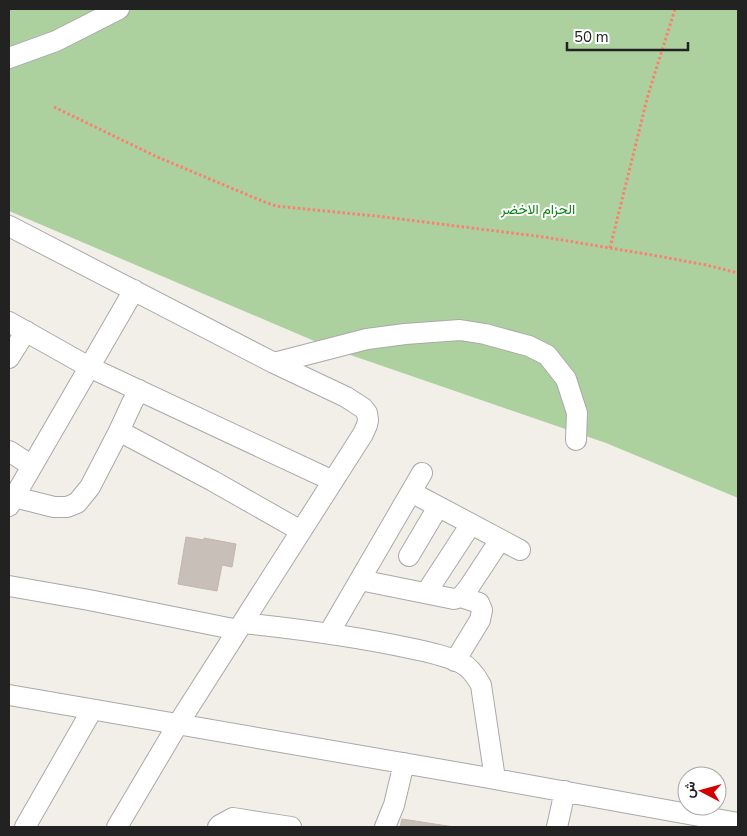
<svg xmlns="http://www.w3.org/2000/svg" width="747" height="836" viewBox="0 0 747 836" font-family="'Nunito Sans',Vazirmatn,sans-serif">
	<rect width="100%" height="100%" fill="#f2efe9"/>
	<path fill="#add19e" d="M9,9H738V498L606,443L333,349L9,211Z"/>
	<path fill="#c7bfb8" stroke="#c4b6ab" d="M186,537L204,540V538L236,544L232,567L222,565L217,591L178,584Z
		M402,819L454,827H400Z"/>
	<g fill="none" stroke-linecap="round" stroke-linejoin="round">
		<g stroke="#a9a9a9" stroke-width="22">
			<path id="minor" d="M9,58L56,41L119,9
				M9,226L274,363L346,397L363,408L367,413L368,420L367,425L363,434L178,724L117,827
				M9,322L89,367L333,481
				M9,358L26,331
				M274,363L367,339L405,334L460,330L485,334L529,346L547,355L566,379L577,413L576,440
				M139,390L132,403L119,431L213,481L301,531
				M9,451L32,466
				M411,492L520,550
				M14,497L54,507H67L77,503L90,487L119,431
				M9,506L134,290
				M409,556L438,507
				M360,580L454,599L461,597L469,587L500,540
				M9,586L89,600L238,630
				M426,593L471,524
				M243,623C299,629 354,636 409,648C427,652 445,655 461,663C470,667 476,676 481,685L495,779
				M329,633L422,473
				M455,661L480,620L482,610L479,603L461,597
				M9,695L495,779L738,823
				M25,827L92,710
				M218,827L220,825L233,818L291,827
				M385,827L394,805L404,763
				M557,827L565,791"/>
		</g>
		<path stroke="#fa8072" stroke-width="3" stroke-dasharray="2.5 2.5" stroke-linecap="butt" d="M54,107L155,156L262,201L276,206L376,216L544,237L652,255L706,265L738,273
			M610,248L648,95L675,9"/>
		<use href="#minor" stroke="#fff" stroke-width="20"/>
	</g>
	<g text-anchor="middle" stroke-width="4" stroke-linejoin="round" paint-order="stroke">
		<g font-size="14" fill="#0c8416" stroke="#fff">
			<text x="538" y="214">الحزام الاخضر</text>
		</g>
	</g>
	<rect width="747" height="836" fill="none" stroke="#222222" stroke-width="20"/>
	<g transform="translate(702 791) rotate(276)"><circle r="24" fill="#ffffff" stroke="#a7a7a7"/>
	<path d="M0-4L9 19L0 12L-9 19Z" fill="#d40000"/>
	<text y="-8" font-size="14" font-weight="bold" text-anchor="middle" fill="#222222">ش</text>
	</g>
	<path d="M567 42v8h121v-8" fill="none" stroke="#222222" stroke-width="2.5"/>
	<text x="574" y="42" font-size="15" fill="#222222" stroke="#ffffff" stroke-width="4" paint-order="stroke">50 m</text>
</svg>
